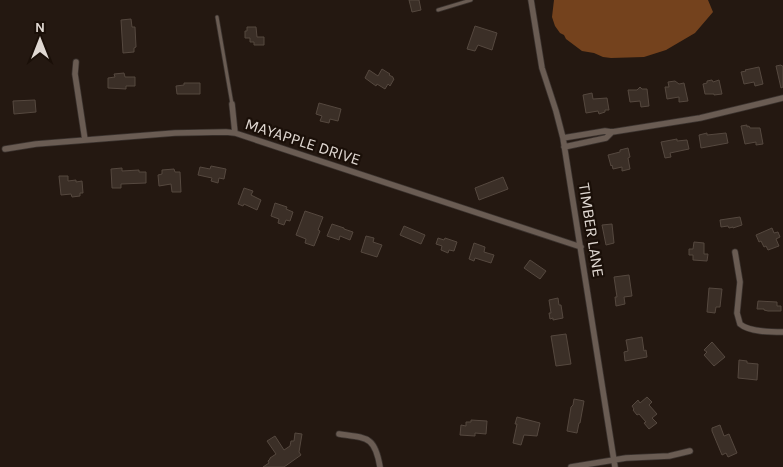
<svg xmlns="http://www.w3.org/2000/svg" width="783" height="467" viewBox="0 0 783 467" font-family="Karla,sans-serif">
	<rect width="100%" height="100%" fill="#241811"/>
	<path fill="#74421d" d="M554,0H708L713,12L695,33L666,50L644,57L611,58L603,57L594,53L582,51L566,39L564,35L560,33L555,26L552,17Z"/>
	<path fill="#3b2f27" stroke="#55483f" d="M409,0H419L421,10L412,12Z
		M131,19L132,27H135L136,47L134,48V52L123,53L121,20Z
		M475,26L497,33L492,50L478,45L475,51L467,49Z
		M247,27H256L257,37H264V45H254V42H250V38H245V31H247Z
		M781,65L782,66H783V87L781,88L776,66Z
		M759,67L763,84L755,86L754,82L744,84L741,72L746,71L745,70Z
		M382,69L390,74L389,75L393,77V78L394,79L390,86L388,84L385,89L377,84L376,86L365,78L369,70L378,76Z
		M124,73L125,77H135V86H126V89L108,88V78L115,77L114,74Z
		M712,80L713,82L719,80L722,94L714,95V94H705L703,84L707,83V81Z
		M675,81L679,84L684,83L688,101L679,102V97L667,99L665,87H669L668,82Z
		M184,83H200V94H177L176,86L184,85Z
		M640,87L642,89H647L649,106L641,107L640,101L630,102L628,90H637Z
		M592,93L593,99L607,98L609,110H605V112L599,114L598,111L586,113L583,95Z
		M35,100L36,112L14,114L13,101Z
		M319,103L341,109L338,121L330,119L329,123L320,121L322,116L316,114Z
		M747,125V127L749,126L750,128H760L763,144L756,145V142L745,144L741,126Z
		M707,133V135L726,133L728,143L701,148L699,135Z
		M677,139V141L687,140L689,149L670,153L671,157L665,158L661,142Z
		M628,148L630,157L628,158L630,169L622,171V167L613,169L612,165L611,166L608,155L620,152V150Z
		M211,166L226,169L224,179L219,178L218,183L211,181L212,178L198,175L200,167L210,169Z
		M122,168V171L139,170V172H146V183L121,184V188H112L111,169Z
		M174,169L175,172H180L181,192H172L171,184L159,186L158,175L162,174V170Z
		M59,176H68V181L76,180V182L82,181L83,193H80V196L72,197L71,194L61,195Z
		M503,177L508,189L479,200L475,188Z
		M244,188L253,191L251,195L261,200L257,210L244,204L243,206L238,204Z
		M275,203L287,207L286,209L293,212L290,221L286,220L284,225L278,223L279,219L271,216Z
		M305,211L323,217L318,230L320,231L314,246L305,243L306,239L296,235Z
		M740,217L742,225L733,228V227L729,228L728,226L721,227L720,220Z
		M332,224L344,228V229L353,232L350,240L340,236L339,240L327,236Z
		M612,224L614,243L606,245L602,225Z
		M404,226L425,235L421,244L400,235Z
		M772,228L774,233L778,232L780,237L776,239L779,246L768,250L766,246L764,247L761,241L759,242L756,235Z
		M366,236L374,238L373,242L382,245L377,257L361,252Z
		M438,238L444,240L445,238L457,242L454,251L449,250L448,253L441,250L442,246L436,244Z
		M694,242L704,243V254H708L707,261L693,260V255H689V249H693Z
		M474,243L485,247L484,252L494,255L491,263L475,258L474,261L469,259Z
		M530,260L546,271L540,279L524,268Z
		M629,275L632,296L624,297L625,304L616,306L615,297H617L614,277Z
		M709,288L722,289L720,307H716L715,313L707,312Z
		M558,298L559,305H561L563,318L553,320V318L550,319L549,313H551L549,300Z
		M758,301L777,302V306H781V311H768L764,310V309H757Z
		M566,334L571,364L556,366L551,336Z
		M642,337L644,351L646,350L647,357L625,361L624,352L628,351L626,340Z
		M712,342L725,357L714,366L704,355L707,352L704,350Z
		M739,360L747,361V363L758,364L757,380L738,378Z
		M647,397L652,402L649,405L657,414L652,418L657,423L649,429L644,423L646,422L639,414L637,415L633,410L634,409L632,406L638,400L640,403Z
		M574,399L584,401L580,423H579L577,433L567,431L571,407L573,405Z
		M517,417L540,423L537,436L524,435L521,445L513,443L517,424H515Z
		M471,420L487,421L486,434L475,433V436L460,435L461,425L466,426V422H471Z
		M720,425L724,436L729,434L737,453L728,457L726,453L722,455L712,431V428Z
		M295,433L302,434L299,452L301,455L284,467H263L269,463L268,461L270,459V458L276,454L267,441L275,436L284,450L290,446L291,441H294Z"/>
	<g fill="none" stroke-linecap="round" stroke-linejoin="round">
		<g stroke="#3b332f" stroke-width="4.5">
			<path id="service" d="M438,10L471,0
				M217,17L232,104"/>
		</g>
		<g stroke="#3b332f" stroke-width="7">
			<path id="minor" d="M531,0L542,68L556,111L563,138L615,467
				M76,62L75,74L85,140
				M232,104L235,133
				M563,138L605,131L612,132L700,118L783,98
				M564,147L606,138L612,132
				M5,149L36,144L175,133L226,132L235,133L581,247
				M735,252L740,282L737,313L740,324C749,332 771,332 783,332
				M339,434C367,438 375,436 380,467
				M571,467L626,458L669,456L690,451"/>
		</g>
		<use href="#service" stroke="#6a5c53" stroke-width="3"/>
		<use href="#minor" stroke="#6a5c53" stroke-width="5.5"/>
	</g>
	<g text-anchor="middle" stroke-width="4.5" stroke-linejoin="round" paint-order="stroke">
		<g font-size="16" fill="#e0d8d2" stroke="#1a0f08">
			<text transform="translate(303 141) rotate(18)" y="6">MAYAPPLE DRIVE</text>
			<text transform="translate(592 230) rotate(81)" y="6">TIMBER LANE</text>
		</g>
	</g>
	<g transform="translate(40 40)" stroke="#1a0f08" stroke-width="4" paint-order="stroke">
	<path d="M0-4L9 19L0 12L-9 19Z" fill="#e0d8d2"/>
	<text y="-8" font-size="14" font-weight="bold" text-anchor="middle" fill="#e0d8d2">N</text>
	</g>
</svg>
